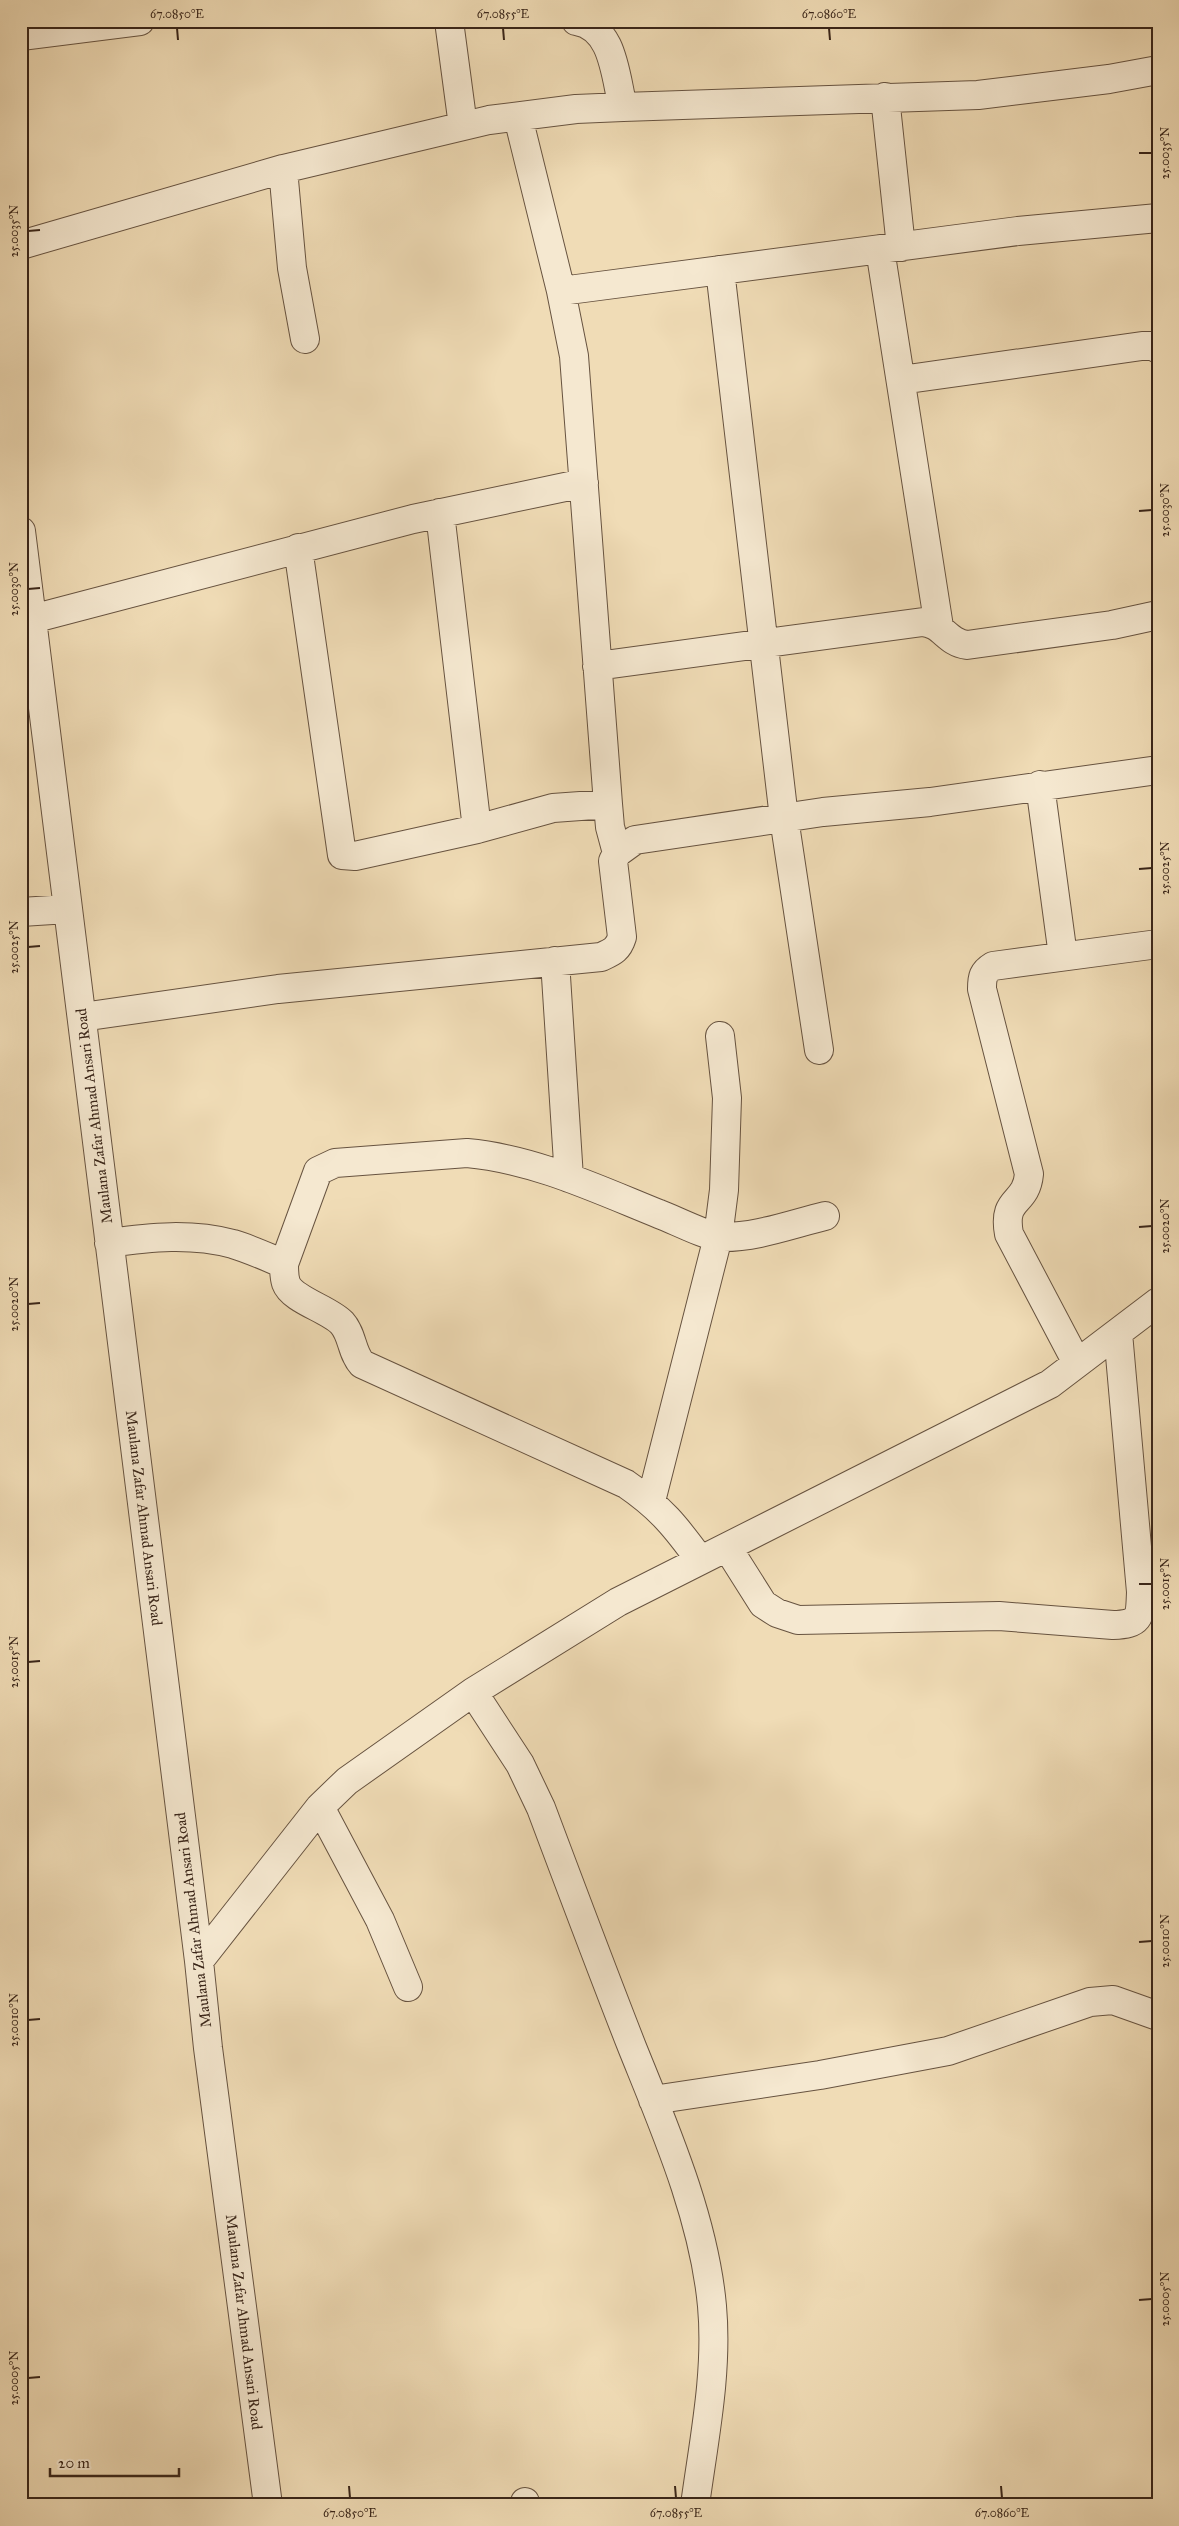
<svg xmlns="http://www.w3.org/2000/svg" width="1179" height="2526" viewBox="0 0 1179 2526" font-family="'IM FELL Great Primer',serif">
	<rect width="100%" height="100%" fill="#f0dcb6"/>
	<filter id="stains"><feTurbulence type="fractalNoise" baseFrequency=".004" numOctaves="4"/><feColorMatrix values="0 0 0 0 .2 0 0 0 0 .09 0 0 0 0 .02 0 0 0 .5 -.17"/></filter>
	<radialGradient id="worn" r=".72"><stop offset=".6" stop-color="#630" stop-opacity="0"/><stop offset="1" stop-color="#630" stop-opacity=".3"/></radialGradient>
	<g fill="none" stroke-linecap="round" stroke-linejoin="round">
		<g stroke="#675340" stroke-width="30">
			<path id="minor" d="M449,21L463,126
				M576,21C614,27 615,76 623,107
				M21,36L140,21
				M885,97L901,247
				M518,117L561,291L574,356L608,804L610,827L617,853
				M283,169L292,268L305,339
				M21,245L283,169L489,120L576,109L623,107L978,95L1109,79L1158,70
				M880,249L939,627
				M720,270L784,818L819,1050
				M561,291L1018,231L1158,218
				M901,380L1142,346H1154L1158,349
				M440,513L477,829
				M21,531L199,1961L208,2048L268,2505
				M298,548L342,855L355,856L477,829L553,808L608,804
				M32,619L413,519L584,483
				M597,666L923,622C943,624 946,642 967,645L1112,625L1158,615
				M1040,785L1063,956
				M21,912L68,909
				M555,961L569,1178
				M82,1017L278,989L601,957C612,952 618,950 622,937L613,861L617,853L635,840L823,812L930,802L1158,770
				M109,1243C151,1237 191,1233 233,1244C250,1249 267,1257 284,1264
				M1077,1363L1009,1234C1002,1196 1026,1206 1029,1174L982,989C982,977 983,972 993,966L1158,944
				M651,1501L718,1237L724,1190L727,1098L720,1036
				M727,1547L763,1604L777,1613L798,1620L999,1616L1113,1625C1141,1624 1140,1617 1141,1592L1118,1333
				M700,1560C676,1527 661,1508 626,1484L362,1364C351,1352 353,1335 342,1323C329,1309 292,1300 286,1283C284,1277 284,1270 284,1264L318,1171L335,1163L467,1153C534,1159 597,1189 659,1214C673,1219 708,1237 720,1237C755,1238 792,1224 825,1216
				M473,1692L520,1764L541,1808C571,1888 601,1968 632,2047C665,2129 704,2218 712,2306C718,2372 704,2439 695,2505
				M320,1807L380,1920L408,1987
				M199,1961L320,1807L347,1781L473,1692L618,1602L1050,1384L1158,1302
				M653,2100L820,2075L948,2051L1090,2002L1113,2000L1158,2016
				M525,2502L526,2505"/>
		</g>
		<use href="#minor" stroke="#f5e8d0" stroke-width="28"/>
	</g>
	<path fill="none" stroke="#392519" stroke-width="2" d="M177,28L178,40M503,28L504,40M829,28L830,40M1139,153H1152M28,231L40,230M1139,511L1152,510M28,589L40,588M1139,869L1152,868M28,947L40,946M1139,1227L1152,1226M28,1304L40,1303M1139,1584H1152M28,1662L40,1661M1139,1942L1152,1941M28,2020L40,2019M1139,2300L1152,2299M28,2378L40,2377M349,2486L350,2498M675,2486L676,2498M1001,2486L1002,2498"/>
	<g text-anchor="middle" stroke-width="4.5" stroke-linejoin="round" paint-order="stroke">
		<g font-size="15" fill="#392519" stroke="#f5e8d0">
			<text transform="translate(94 1116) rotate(-97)" y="5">Maulana Zafar Ahmad Ansari Road</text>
			<text transform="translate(144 1518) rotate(83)" y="5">Maulana Zafar Ahmad Ansari Road</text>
			<text transform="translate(193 1920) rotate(-97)" y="5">Maulana Zafar Ahmad Ansari Road</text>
			<text transform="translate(244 2322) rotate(83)" y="5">Maulana Zafar Ahmad Ansari Road</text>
		</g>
	</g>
	<rect width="1179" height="2526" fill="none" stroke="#f0dcb6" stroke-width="55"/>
	<path d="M50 2468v8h129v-8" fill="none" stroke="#392519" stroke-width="2.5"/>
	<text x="58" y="2468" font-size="15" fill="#392519" stroke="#f5e8d0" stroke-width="4" paint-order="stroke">20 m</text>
	<rect x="28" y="28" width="1124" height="2470" fill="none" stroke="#392519" stroke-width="2"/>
	<g font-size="12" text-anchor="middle" fill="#392519">
		<text x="177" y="18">67.0850°E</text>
		<text x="503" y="18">67.0855°E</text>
		<text x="829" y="18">67.0860°E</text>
		<text transform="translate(1165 153) rotate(-90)" y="4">25.0035°N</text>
		<text transform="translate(14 231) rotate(-90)" y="4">25.0035°N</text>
		<text transform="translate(1165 510) rotate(-90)" y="4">25.0030°N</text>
		<text transform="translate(14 589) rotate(-90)" y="4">25.0030°N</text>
		<text transform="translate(1165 868) rotate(-90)" y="4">25.0025°N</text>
		<text transform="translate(14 947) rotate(-90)" y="4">25.0025°N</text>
		<text transform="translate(1165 1226) rotate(-90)" y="4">25.0020°N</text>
		<text transform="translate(14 1304) rotate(-90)" y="4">25.0020°N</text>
		<text transform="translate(1165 1584) rotate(-90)" y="4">25.0015°N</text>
		<text transform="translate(14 1662) rotate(-90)" y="4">25.0015°N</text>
		<text transform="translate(1165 1941) rotate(-90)" y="4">25.0010°N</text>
		<text transform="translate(14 2020) rotate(-90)" y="4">25.0010°N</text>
		<text transform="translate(1165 2299) rotate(-90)" y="4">25.0005°N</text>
		<text transform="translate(14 2378) rotate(-90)" y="4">25.0005°N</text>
		<text x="350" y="2517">67.0850°E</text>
		<text x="676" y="2517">67.0855°E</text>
		<text x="1002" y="2517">67.0860°E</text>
	</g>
	<rect width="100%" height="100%" filter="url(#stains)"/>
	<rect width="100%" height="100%" fill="url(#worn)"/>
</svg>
